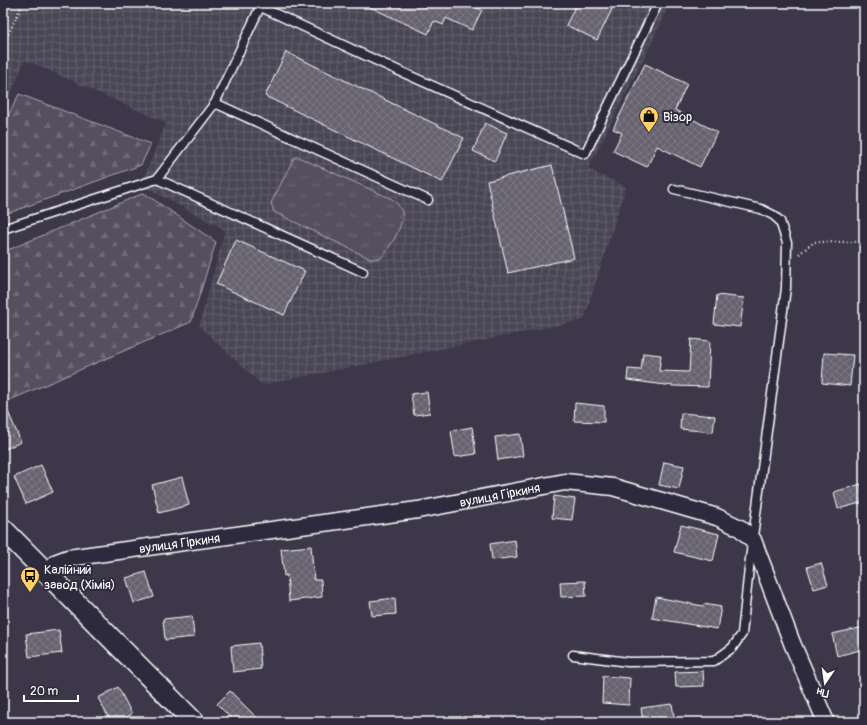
<svg xmlns="http://www.w3.org/2000/svg" width="867" height="725" viewBox="0 0 867 725" font-family="Pangolin,sans-serif">
	<defs>
		<pattern id="industrial-grid" width="8" height="8" patternUnits="userSpaceOnUse"><rect width="8" height="8" fill="#494455"/><path d="M0 4h8M4 0v8" fill="none" stroke="#64606e"/></pattern>
		<pattern id="grass-tufts" width="24" height="20" patternUnits="userSpaceOnUse"><rect width="24" height="20" fill="#555060"/><path d="M3 7l-1-3M5 7V3M7 7l1-3M15 17l-1-3M17 17v-4M19 17l1-3" fill="none" stroke="#6e6a78"/></pattern>
		<pattern id="forest-firs" width="22" height="20" patternUnits="userSpaceOnUse"><rect width="22" height="20" fill="#555060"/><path d="M5 1l3.5 6h-7zM16 11l3.5 6h-7z" fill="#6e6a78"/></pattern>
		<pattern id="building-cross-hatch" width="8" height="8" patternUnits="userSpaceOnUse"><rect width="8" height="8" fill="#666270"/><path d="M0 0l8 8M0 8l8-8" fill="none" stroke="#7d7a85"/></pattern>
	</defs>
	<rect width="100%" height="100%" fill="#3c3749"/>
	<filter id="ink" filterUnits="userSpaceOnUse"><feTurbulence type="fractalNoise" baseFrequency=".025" numOctaves="2"/><feDisplacementMap in="SourceGraphic" scale="8" xChannelSelector="R" yChannelSelector="G"/><feConvolveMatrix kernelMatrix="1 2 1 2 8 2 1 2 1" color-interpolation-filters="sRGB"/></filter>
	<g filter="url(#ink)">
		<path fill="url(#industrial-grid)" d="M3,3H670L653,40L588,169L626,187L584,320L262,385L199,326L225,230L141,185L166,123L25,60L3,112Z"/>
		<path fill="url(#grass-tufts)" stroke="#aaa8b0" d="M298,157L392,199C396,203 400,206 402,212C405,224 389,249 381,258L371,259L274,212L271,203L294,158Z"/>
		<path fill="url(#forest-firs)" stroke="#aaa8b0" d="M19,94L151,144L141,165L3,215V126Z
			M144,193L216,242L191,322L3,403V252Z"/>
		<path fill="url(#building-cross-hatch)" stroke="#fff" d="M361,3H467L482,10L472,30L446,18L443,25L434,21L428,34Z
			M577,3H615L597,40L566,25Z
			M286,52L464,138L442,182L265,96Z
			M645,64L687,84L675,110L717,132L700,167L657,146L647,167L613,151L622,133L613,129Z
			M485,123L507,133L495,161L473,151Z
			M552,165L574,258L508,273L487,181Z
			M236,240L305,271L284,315L216,284Z
			M717,295L744,298L740,327L714,324Z
			M691,339L710,341L708,387L673,386L627,380L628,369L641,370L643,353L661,355L659,371L689,372Z
			M824,353L853,355L850,386L822,383Z
			M427,392L430,413L414,415L411,394Z
			M3,400L21,442L3,450Z
			M575,403L604,406V422L574,421Z
			M681,413L715,416L713,432L680,429Z
			M472,427L476,454L455,457L451,431Z
			M520,434L523,456L498,460L495,437Z
			M664,462L684,466L679,489L659,485Z
			M41,465L53,492L26,504L14,477Z
			M182,477L189,505L159,513L152,485Z
			M861,484L864,494V502L838,509L834,492Z
			M554,496L575,499L572,520L552,518Z
			M681,525L719,534L713,561L674,552Z
			M515,540L517,557L492,560L490,544Z
			M311,546L314,580H321L322,597L289,601L287,575L284,576L281,549Z
			M821,563L828,585L814,589L807,567Z
			M146,572L154,597L134,603L126,578Z
			M585,581L586,596L561,597L560,582Z
			M656,597L703,606L704,604L721,607L717,629L652,618Z
			M395,598L396,614L372,616L370,601Z
			M192,616L194,637L165,640L163,619Z
			M864,627V649L837,656L832,634Z
			M59,630L62,653L29,657L26,634Z
			M259,643L261,669L233,672L231,646Z
			M703,671L704,686L676,687L675,672Z
			M603,676L630,678L629,705L602,703Z
			M118,687L132,714L117,722H111L98,698Z
			M230,691L261,722H235L217,704Z
			M672,704L675,722H643L641,708Z"/>
		<g fill="none" stroke-linecap="round" stroke-linejoin="round">
			<g stroke="#fff" stroke-width="11">
				<path id="service" d="M261,7L386,65L585,154L658,3
					M215,103L428,200
					M157,179L363,272
					M3,229L157,179L215,103L262,3
					M573,655L628,662L714,661L732,648L742,634L750,559L786,288L787,243L780,221L773,215L761,209L674,189"/>
			</g>
			<g stroke="#fff" stroke-width="19">
				<g id="minor">
					<path id="s1" d="M46,572L57,562L68,558L418,510L565,482L613,487L717,517L740,528L753,540L792,643L826,722"/>
				</g>
			</g>
			<g stroke="#fff" stroke-width="23">
				<path id="tertiary" d="M3,529L194,722"/>
			</g>
			<path stroke="#fff" stroke-width="2.5" stroke-dasharray="1 3" stroke-linecap="butt" d="M3,45L23,3
				M799,254L814,242H864"/>
			<use href="#service" stroke="#2f2a3d" stroke-width="8"/>
			<use href="#minor" stroke="#2f2a3d" stroke-width="16"/>
			<use href="#tertiary" stroke="#2f2a3d" stroke-width="20"/>
		</g>
	</g>
	<defs>
		<g id="shop-pin" transform="scale(1)"><path d="M0 17L-7.5 6A9.5 9.5 0 1 1 7.5 6Z" fill="#ffd166" stroke="#2f2a3d"/><path d="M-5-2.5h2.3a2.7 3.5 0 0 1 5.4 0H5L5.5 6h-11ZM-1.5-2.5h3a1.5 2.3 0 0 0-3 0Z" fill="#111"/></g>
		<g id="bus-pin" transform="scale(1)"><path d="M0 17L-7.5 6A9.5 9.5 0 1 1 7.5 6Z" fill="#ffd166" stroke="#2f2a3d"/><path d="M-5-6H5V4H4V6H2V4H-2V6H-4V4H-5ZM-3.5-4V0h7V-4ZM-3.5 1.2v1.5H-2V1.2ZM2 1.2v1.5H3.5V1.2Z" fill="#111"/></g>
	</defs>
	<g fill-rule="evenodd">
		<use href="#shop-pin" x="649" y="116"/>
		<use href="#bus-pin" x="30" y="576"/>
	</g>
	<g text-anchor="middle" stroke-width="4" stroke-linejoin="round" paint-order="stroke">
		<g font-size="13" fill="#fff" stroke="#2f2a3d" text-anchor="start">
			<text x="663" y="121">Візор</text>
			<text x="44" y="574">Калійний<tspan x="44" dy="15">завод (Хімія)</tspan></text>
		</g>
		<g font-size="13" fill="#fff" stroke="#2f2a3d">
			<text dy="5" stroke="none"><textPath href="#s1" startOffset="463">вулиця Гіркиня</textPath></text>
			<text dy="5" stroke="none"><textPath href="#s1" startOffset="139">вулиця Гіркиня</textPath></text>
		</g>
	</g>
	<rect width="867" height="725" fill="none" stroke="#2f2a3d" stroke-width="16"/>
	<rect x="8" y="8" width="851" height="709" fill="none" stroke="#fff" stroke-width="1.5" filter="url(#ink)"/>
	<g transform="translate(825 683) rotate(193)" stroke="#2f2a3d" stroke-width="3" paint-order="stroke">
	<path d="M0-3L7 15L0 10L-7 15Z" fill="#ffffff"/>
	<text y="-6" font-size="11" font-weight="bold" text-anchor="middle" fill="#ffffff">Пн</text>
	</g>
	<path d="M24 695v6h54v-6" fill="none" stroke="#ffffff" stroke-width="2"/>
	<text x="30" y="695" font-size="12" fill="#ffffff" stroke="#2f2a3d" stroke-width="3" paint-order="stroke">20 m</text>
</svg>
